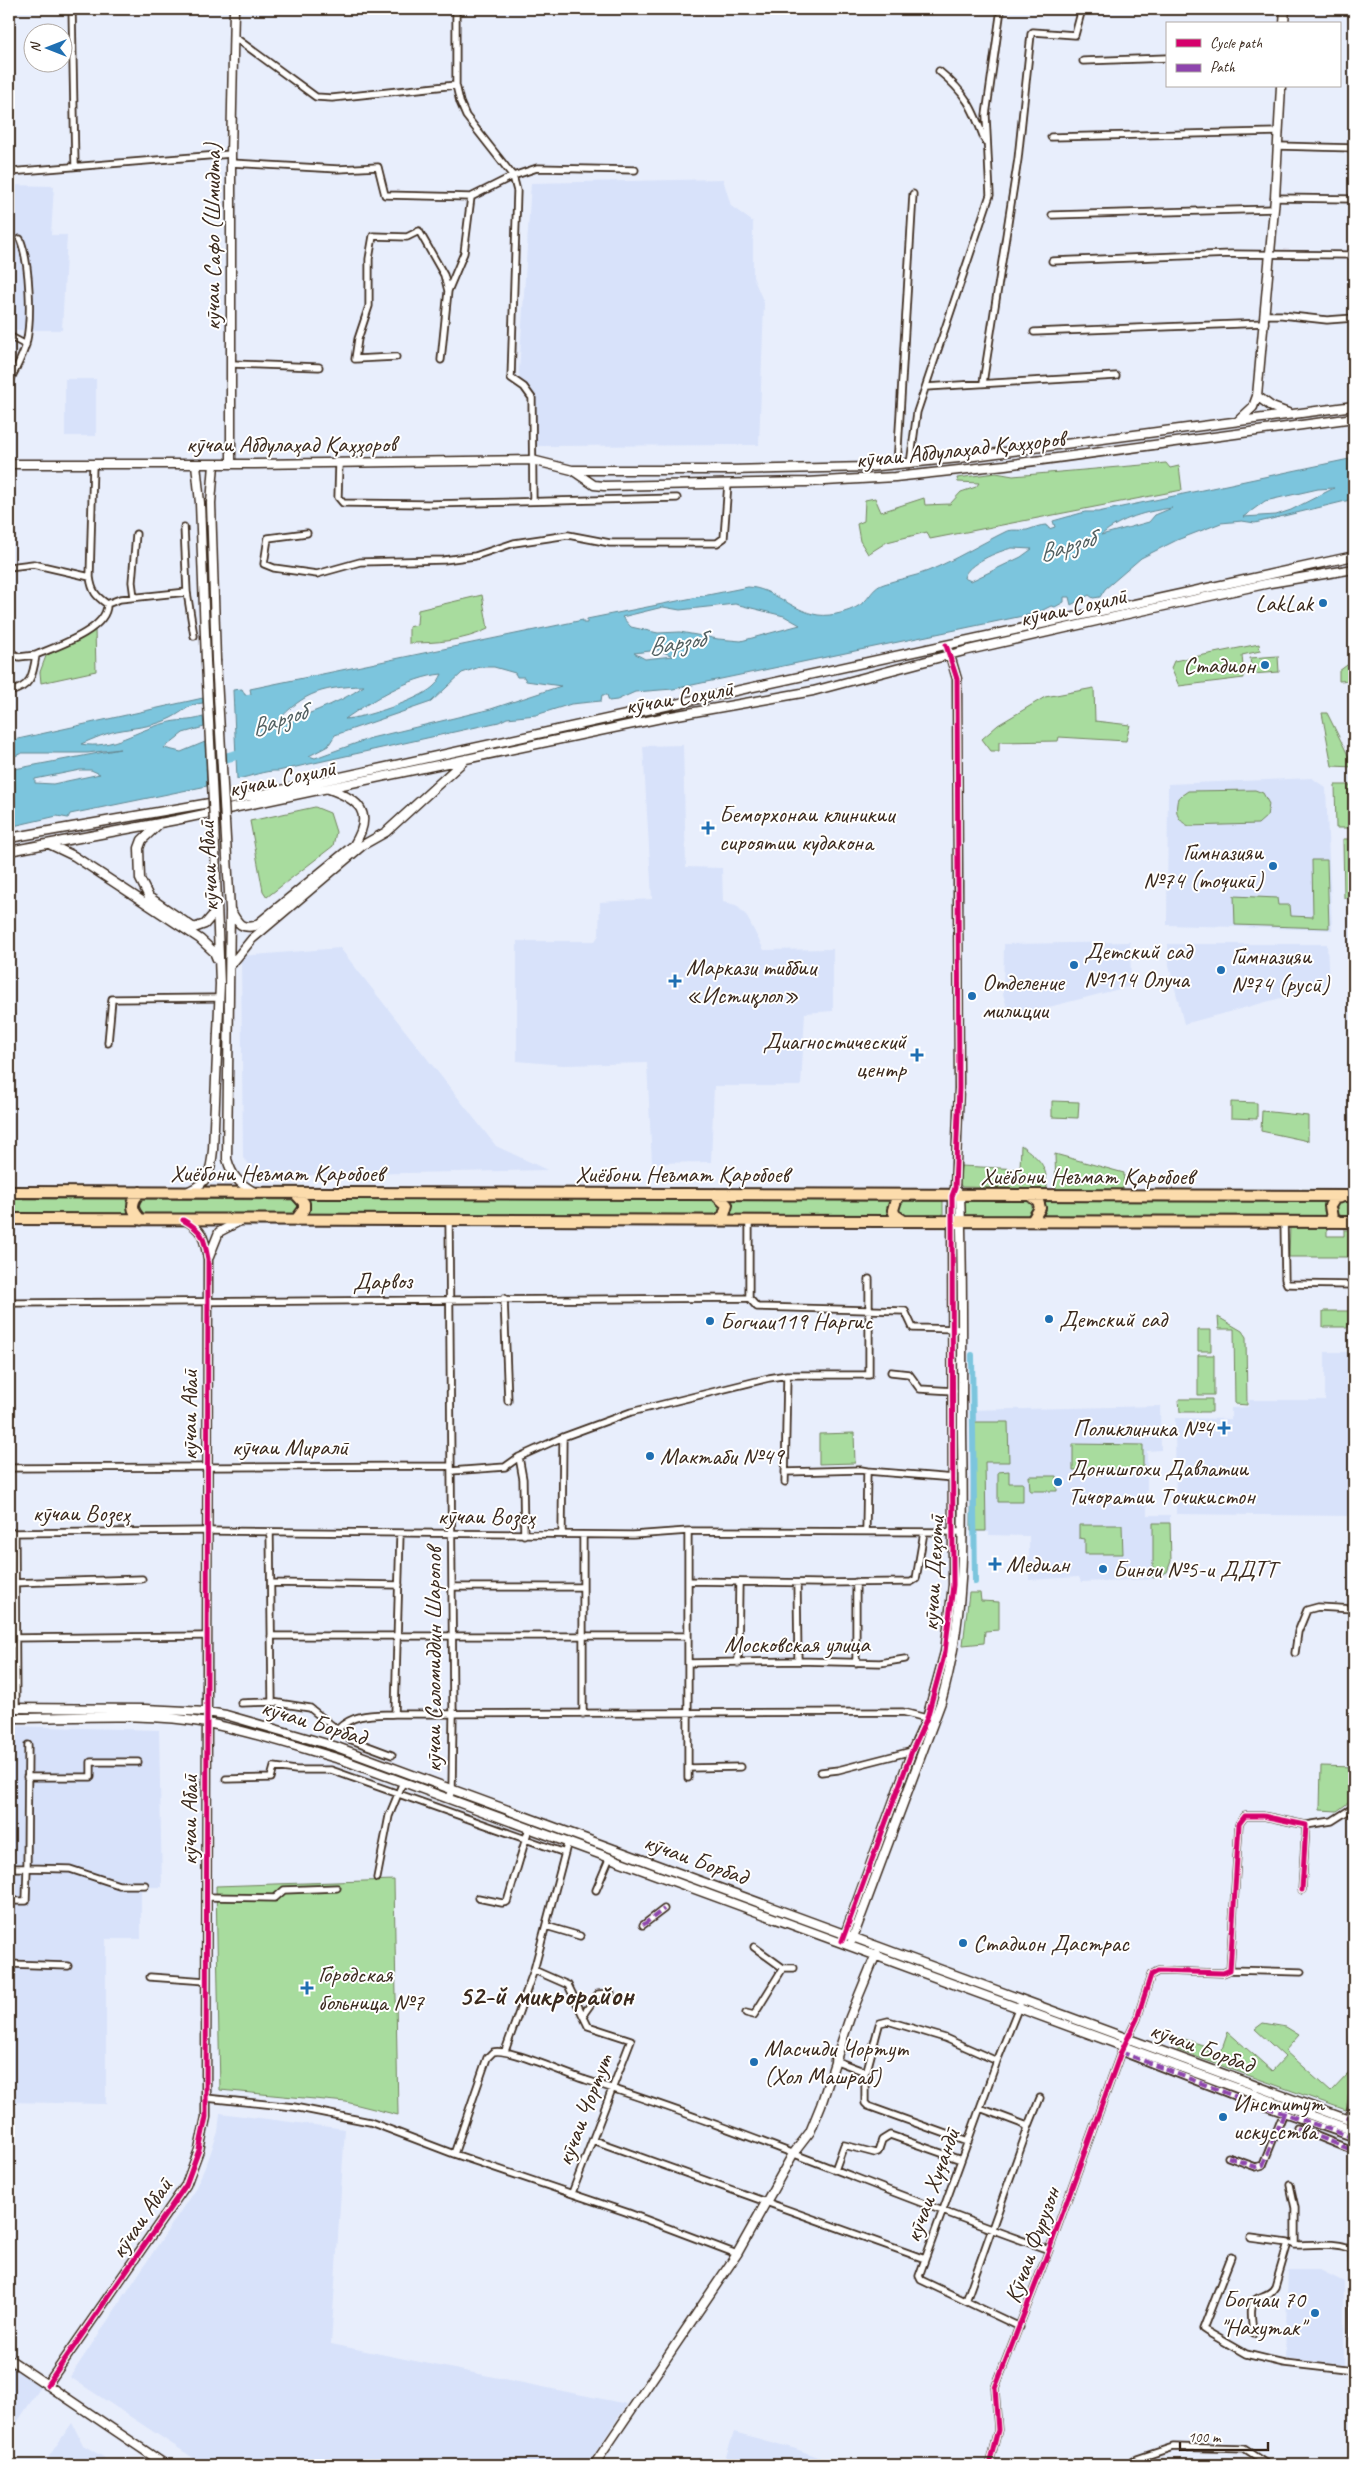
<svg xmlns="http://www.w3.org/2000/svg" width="1363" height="2474" viewBox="0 0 1363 2474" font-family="Caveat,sans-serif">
	<rect width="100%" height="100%" fill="#e8eefc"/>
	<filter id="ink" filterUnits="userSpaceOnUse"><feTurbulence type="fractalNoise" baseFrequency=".02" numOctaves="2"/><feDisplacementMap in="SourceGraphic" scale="10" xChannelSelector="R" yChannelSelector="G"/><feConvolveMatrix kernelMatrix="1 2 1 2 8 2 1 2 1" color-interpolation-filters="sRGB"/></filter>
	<g filter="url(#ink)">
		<path fill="#d8e2fa" d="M723,179L731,206L753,222V277L764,303L759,445L534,446L536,396L520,380L519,372L531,183Z
			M9,185L54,186L51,235H67L62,330H16L9,384Z
			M65,379H96V436H65Z
			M683,745L686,867L722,868L723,902L736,905L746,915L764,950L833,949V1011L805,1013L801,1086H714L711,1162L652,1163L647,1063L563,1065L517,1061V941H595L599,935L600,902L652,899L643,746Z
			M1312,778L1326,788L1332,930L1167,925L1168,784Z
			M1130,942L1131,986L1010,1017L1003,994L1004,944Z
			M1168,944H1327L1329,985L1184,1024L1169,965Z
			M340,948L496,1146L547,1170L261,1176L243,1158L241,956Z
			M1325,1352H1354V1516L1176,1514L1175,1418L1231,1419V1408L1248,1407L1249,1400H1325Z
			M1160,1406L1161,1450L1147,1451V1515H1170L1171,1562L1168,1572L1155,1579L1081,1582L1079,1577L1029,1580V1536L989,1535V1532H970V1410Z
			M9,1726L159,1730L162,1887H141V1939H106V2104L9,2102Z
			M220,2113L345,2129L331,2344L627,2404L587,2465H204L70,2377L194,2191L207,2163L218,2132Z
			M1288,2270H1320L1344,2282V2365L1285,2358Z
			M9,2365L41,2387L9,2434Z
			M72,2423L83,2445L105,2458L101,2465H43Z
			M734,2432L796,2449L824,2459L825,2465H723Z"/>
		<path fill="#a8dc9e" stroke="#72835e" d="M1166,463L1170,468L1179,466L1182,490L930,539L927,532L887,542L868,554L860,541L857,524L864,521L865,500L875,498L881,512L924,498L925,505L950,504L961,492L976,487L979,483L958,482L957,478L996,473L1013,476Z
			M482,595L488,629C464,641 436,643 409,643V627L417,625L418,610Z
			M95,629L96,671L41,683L40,672L46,656Z
			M1259,644L1260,651L1242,655L1244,678L1179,686L1171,668L1174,661Z
			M1278,656L1279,672L1252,674L1250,658Z
			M1354,660V680L1339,681V671Z
			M1094,688L1095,721L1130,725L1126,741L1059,737L1058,741L999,742V751H991L982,739L998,725L1045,697Z
			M1322,713H1327L1354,767L1332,766Z
			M1335,785H1354V828H1336Z
			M1255,790L1263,793L1269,804L1267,816L1258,824L1189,826C1176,820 1175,811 1178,798L1188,791Z
			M315,807L330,813L336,832L333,846L267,897L263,891L250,821Z
			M1343,839H1354V911L1352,898H1344Z
			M1312,860H1327L1329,928L1235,925L1234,896L1277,898L1278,905H1290L1291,916L1313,917Z
			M1052,1101L1079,1102L1078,1118L1052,1117Z
			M1231,1102L1257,1103V1119L1231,1118Z
			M1262,1111L1308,1116V1141L1261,1131Z
			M1021,1145C1040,1160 1047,1164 1047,1189L962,1187L959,1183L961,1166L1020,1169Z
			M1055,1154L1124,1173L1123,1191L1056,1192Z
			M9,1199H130V1215L9,1214Z
			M140,1199L296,1200L299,1209L294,1215H142L138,1206Z
			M307,1199L714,1200L721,1204L722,1208L715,1216L306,1215L308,1211Z
			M730,1200L891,1201V1216L730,1215L732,1205Z
			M899,1201H943V1216H901L897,1213Z
			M964,1201H1030L1033,1210L1031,1216H964Z
			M1042,1201H1326L1324,1211L1326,1216H1042Z
			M1337,1202H1354V1216H1336L1333,1206Z
			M1290,1226H1323L1327,1229V1236H1344V1230H1354V1257H1289Z
			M1323,1311H1349V1327H1323Z
			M1218,1317L1242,1331L1246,1337L1247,1405L1235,1404L1234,1329H1219Z
			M1198,1330H1211V1351H1198Z
			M1198,1355H1214V1395H1198Z
			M1179,1399H1212V1412H1180Z
			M972,1422H1008L1009,1462H985L986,1531H971Z
			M854,1433L855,1463L819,1464V1434Z
			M1073,1444L1143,1445V1470H1073Z
			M1009,1471V1483H1023V1502H998V1472Z
			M1029,1476H1057V1491H1030Z
			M1153,1523H1170L1171,1561L1167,1572L1153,1578Z
			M1079,1525H1122L1123,1554H1085V1539L1079,1538Z
			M969,1593H980L981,1601L999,1602V1630L985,1631L984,1643L963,1645Z
			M1321,1766L1354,1767L1352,1800L1337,1811L1320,1810Z
			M394,1880L398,2115L346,2102L220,2090L216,1886Z
			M1263,2023L1286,2027L1299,2035L1285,2051L1331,2092L1349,2073L1352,2074L1346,2110L1177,2050L1181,2038L1209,2047L1207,2051L1220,2055L1228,2032L1272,2071L1285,2057L1255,2029Z"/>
		<path fill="#7cc5dd" stroke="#628791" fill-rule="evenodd" d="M1354,458V499L1255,523L1242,521L1221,523L1177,540L1141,558L1105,589L1100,597L1093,598L1089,595L1071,605L1069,597H1064V602L1055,607L1051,606L1037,613L673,689L635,692L617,700L609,701L607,695H602L601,701L571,704L536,715L507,718L499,722L278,771C265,770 250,777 237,779L233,690L242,689L245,695L251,694L250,689L583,620V623H587V619L748,587C773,588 792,611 818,615C831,617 855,611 865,601C871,595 874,587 884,584C898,579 914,577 928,571C955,560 980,544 1007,531C1014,529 1021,531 1027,530C1034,528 1039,525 1047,525L1049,529L1055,527L1053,521L1085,512H1098ZM1334,488L1291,510L1276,515L1243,517L1265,501L1318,489ZM1172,508L1155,515L1149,522L1101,535C1121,518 1147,511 1172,508ZM1012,548L1032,549L1021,557L971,581L964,578C966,564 999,551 1012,548ZM735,604L784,616L800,625L741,641L718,639L680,632L658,633L631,627L622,617L663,607L680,610ZM658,650L673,656L645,659L634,653ZM480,667H494L515,673L517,677H524L526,681L561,686L491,709L371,738L315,758L309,756L328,746L335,735L431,702L462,673ZM442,674C440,678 437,684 433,687C419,700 364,718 345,719C372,700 409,677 442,674ZM364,686C336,706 301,715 271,729C300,694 318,687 364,686Z
			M203,698V703C189,704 183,712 171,718C155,726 139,727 122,730C108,732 93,739 81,744C113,750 136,730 166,723C179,719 188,722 203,717L204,727L183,733L164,748L181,752L205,742L207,786L70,814L68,818L57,816L9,827V770L120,749L87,753H22L10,758L9,741ZM80,770H91L100,774L53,784L35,783V779Z"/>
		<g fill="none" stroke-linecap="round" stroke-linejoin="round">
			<path stroke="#7cc5dd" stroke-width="6" d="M972,1355L975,1582"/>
			<path stroke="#7cc5dd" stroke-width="10" d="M201,764L248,752"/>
			<g stroke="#3b2a1e" stroke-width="9">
				<path id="street" d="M72,9L75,166
					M456,9V85L460,102L466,116L513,176L517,191L511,378L524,387L532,398L533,501
					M233,36L316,97L332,98L456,85
					M1083,61L1167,58
					M939,71C966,93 973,108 985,141
					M1051,137L1279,132
					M1278,146L1354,148
					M231,163L338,169L378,167L385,195L471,197
					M9,172L231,154
					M9,172L10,9
					M1275,198L1354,199
					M1052,215L1274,209
					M1052,261L1231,254L1354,255
					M1265,315H1282L1327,320L1354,318
					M1034,332L1265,323
					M9,336L26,345
					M396,357L355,359L358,339L369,306V259L373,236L407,237L419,231L444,275L448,291
					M441,360L448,291L464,253L471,197L513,176L537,168L635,170
					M231,364L319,367
					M9,383C14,371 23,357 26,344C32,319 30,263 20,239
					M983,383L1018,159L1031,34L1033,32L1075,35L1082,9
					M926,387L1116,376
					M339,464L338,497L343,503L429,504L677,498
					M910,464L917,412L990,195L986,115L1001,9
					M897,465L913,194
					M184,527L187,592L194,636
					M307,533L268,538L264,564L274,568L317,574L360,562L444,560L475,556L514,543L568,535L610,543H717L724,538L728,483
					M9,567L33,564L90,577
					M134,597L132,582L136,534
					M107,604L120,599L187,592
					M9,651L19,657L36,655
					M9,692C31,687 33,676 36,655C55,647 108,630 107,604C96,596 92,592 90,577L93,464
					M108,1043L112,999L219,998
					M749,1221V1298L757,1307L905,1311L913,1328L962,1329
					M1284,1221L1285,1279L1287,1284L1354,1285
					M504,1298L508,1401
					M16,1303L749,1298
					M891,1372L909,1374L920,1389L954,1391
					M519,1457L523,1479L524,1535
					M9,1468L450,1466
					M451,1471L505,1467L519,1457L563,1437L631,1412L769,1378L787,1375H869V1279
					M867,1471L954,1478
					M785,1472L861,1470L867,1471L866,1531
					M785,1482L787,1375
					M688,1531V1778
					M270,1532L272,1702
					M9,1533L207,1531L633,1535L688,1531L963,1532
					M15,1533L16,1708
					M562,1534L563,1437
					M688,1581L818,1583L911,1582L916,1579L924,1532
					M856,1582V1663
					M9,1583L142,1579
					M271,1583L399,1585
					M797,1583L798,1661
					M452,1587H583
					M271,1636H687
					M9,1638L205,1636
					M1295,1653L1298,1632L1307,1610L1318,1607L1354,1609
					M688,1663L798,1661L880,1663L905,1659
					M738,1663L739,1582
					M241,1703L272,1702L310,1708L349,1739L392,1755
					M395,1714L400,1534
					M583,1714V1535
					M338,1729C354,1713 373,1715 395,1714L903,1712L930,1719
					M688,1768L741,1767
					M821,1772L838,1770L912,1751
					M27,1777H91V1762H138
					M226,1779L271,1778L274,1767L296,1770H331L565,1853
					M449,1798L452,1790L453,1715L449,1220
					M1306,1825L1332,1821L1354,1807
					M9,1868H27L28,1745
					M377,1878L389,1816L403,1782
					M596,1890L610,1857
					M206,1897L275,1898L284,1890L337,1888
					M478,1898L502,1903L507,1902L529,1828
					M9,1901H26L27,1868L70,1869L119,1885H145
					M643,1925L664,1909
					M546,1926L580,1936
					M754,1947L783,1968
					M9,1964L68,1966
					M534,1970L568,1985L588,2026L631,2040L572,2193
					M1230,1970L1301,1972
					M150,1977L206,1981
					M746,2013L754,2015L783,1968H794
					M583,2015L598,1994L611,1993
					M505,2051L534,1970L568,1841
					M1121,2052L1234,2096L1354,2138
					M834,2060L863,2071L867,2070L879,2025L880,2023L888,2021L945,2038L997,2061
					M865,2071V2103L868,2106L968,2142
					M206,2098L294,2107L370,2122L454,2154L626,2212L737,2254
					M1348,2120L1354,2098V2037
					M1028,2128L1040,2098
					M1297,2128L1354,2151
					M593,2140L925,2259
					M454,2154L487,2058L493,2052C508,2047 567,2075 586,2080C743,2129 894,2196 1049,2250
					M1228,2157L1256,2167L1263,2165L1285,2110
					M835,2170L844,2145L875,2153L878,2152L882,2140L890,2135L961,2160
					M1290,2185L1295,2208V2245L1293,2244
					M1251,2238L1288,2243L1275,2287C1271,2294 1265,2295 1258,2298C1247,2303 1253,2324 1253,2334
					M1295,2245C1308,2245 1345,2241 1352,2251L1354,2371
					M1231,2257L1203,2329L1206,2331L1246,2354L1284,2363L1354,2371
					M966,2301L1028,2128L1025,2125L980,2108
					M1020,2327L921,2280L919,2276L997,2061L1022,1999
					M989,2465L998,2430L995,2388L1049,2250L1121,2052L1137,2019L1151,1975L1158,1971L1223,1973L1230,1970L1239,1824L1245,1816H1263L1306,1825L1302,1890
					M1127,2465L1137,2459L1173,2447L1244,2449L1268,2465"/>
			</g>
			<g stroke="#3b2a1e" stroke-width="11">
				<path id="secondary" d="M1284,24L1285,9
					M1257,396L1272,407L1288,413
					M1238,421L1253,407L1257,396L1275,198L1281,86
					M9,464H255L532,460L572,470H729L868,467L959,458L1354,406
					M196,464L200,503L206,661
					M214,464L211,503L216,660
					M231,464V154L234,9
					M572,470L594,485L604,486L807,482L895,477L1005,465L1354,418
					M225,821L230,910L227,1159C232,1177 239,1183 254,1192
					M160,823L142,840L139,848L140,879L149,897L194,928L205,924L217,910
					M9,838L267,793L1354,556
					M49,844L74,856L200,939L214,952L217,959
					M9,851L176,820L666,717L813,691L964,651L1123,615L1270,583L1354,569
					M231,911C238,923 240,929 255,926L354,845C374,813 360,800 329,789
					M230,966L252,939L363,845L386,832L466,759
					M189,1191C209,1182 211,1171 213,1150L220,984L214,822
					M209,1257L219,1232L240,1221
					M9,1708L145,1709L207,1712L226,1715L334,1746L1354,2122
					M9,1718C72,1718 145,1712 207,1723C253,1732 298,1747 343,1760L1354,2131
					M844,1937L912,1751L927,1718L945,1652L953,1585L952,1196L955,1188L959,1088L957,679L949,652
					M852,1940L941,1702C967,1613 963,1523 962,1431C962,1352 963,1274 960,1195L957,1191
					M9,2359L166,2465
					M47,2385L186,2185L199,2150L206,2117L208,1259C204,1238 204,1231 185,1220
					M594,2465L737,2254L793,2154L810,2132L821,2105L850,2017L876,1954"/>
			</g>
			<g stroke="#3b2a1e" stroke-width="14">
				<path id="highway" d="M9,1192L1354,1196
					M140,1192C130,1203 131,1210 141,1220
					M295,1193L304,1203V1209L296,1220
					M715,1194L727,1205L724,1215L717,1221
					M1029,1195L1038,1201L1040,1208L1032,1221
					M900,1196L896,1200L893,1210L895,1215L904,1221
					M9,1219L1354,1222
					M1339,1222L1332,1218L1330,1206L1335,1198L1341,1197"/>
			</g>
			<use href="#street" stroke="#fff" stroke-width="5.5"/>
			<use href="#secondary" stroke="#fff" stroke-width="8"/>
			<use href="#highway" stroke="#fcdcac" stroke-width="10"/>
			<g stroke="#3b2a1e" stroke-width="11" stroke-linecap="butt">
				<path id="secondary-bridge" d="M216,660L225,821
					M206,661L214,822"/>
			</g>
			<use href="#secondary-bridge" stroke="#fff" stroke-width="8"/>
			<path stroke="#8e44ad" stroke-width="4" stroke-dasharray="8 4" stroke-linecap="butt" d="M643,1925L664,1909
				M1121,2052L1234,2096L1354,2138
				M1348,2120L1354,2098V2037
				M1297,2128L1354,2151
				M1228,2157L1256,2167L1263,2165L1287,2106"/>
			<g stroke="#fff" stroke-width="8">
				<path id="cycleway" d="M842,1941L912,1751L927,1718L945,1652L953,1585L952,1196L955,1188L959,1088L957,679L946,645
					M47,2385L186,2185L199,2150L206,2117L208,1259C204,1237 203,1231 183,1220
					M989,2465L998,2430L995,2388L1049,2250L1121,2052L1137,2019L1151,1975L1158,1971L1223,1973L1230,1970L1239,1824L1245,1816H1263L1306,1825L1302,1890"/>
			</g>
			<use href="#cycleway" stroke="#d6006c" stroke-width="5"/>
		</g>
	</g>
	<g fill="#1f6fb2" stroke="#fff" stroke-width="2">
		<circle cx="1323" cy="603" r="5"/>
		<circle cx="1265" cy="665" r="5"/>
		<path d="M705.5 820.5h5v5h5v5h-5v5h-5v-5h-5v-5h5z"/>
		<circle cx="1273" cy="866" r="5"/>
		<circle cx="1074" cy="965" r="5"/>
		<circle cx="1221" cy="970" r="5"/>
		<path d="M672.5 973.5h5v5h5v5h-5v5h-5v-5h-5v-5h5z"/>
		<circle cx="972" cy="996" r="5"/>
		<path d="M914.5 1047.5h5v5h5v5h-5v5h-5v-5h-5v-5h5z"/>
		<circle cx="1049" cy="1319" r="5"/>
		<circle cx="710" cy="1321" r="5"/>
		<path d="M1221.5 1420.5h5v5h5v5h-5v5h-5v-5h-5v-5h5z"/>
		<circle cx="650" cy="1456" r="5"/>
		<circle cx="1058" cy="1482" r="5"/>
		<path d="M992.5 1556.5h5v5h5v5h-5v5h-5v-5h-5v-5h5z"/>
		<circle cx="1103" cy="1569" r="5"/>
		<circle cx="963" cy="1943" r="5"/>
		<path d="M304.5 1980.5h5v5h5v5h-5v5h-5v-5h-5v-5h5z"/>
		<circle cx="754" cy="2062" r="5"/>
		<circle cx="1223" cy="2117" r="5"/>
		<circle cx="1315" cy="2313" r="5"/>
	</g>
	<g text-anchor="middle" stroke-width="4" stroke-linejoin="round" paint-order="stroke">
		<g font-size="24" fill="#3b2a1e" stroke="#fff">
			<text transform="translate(212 237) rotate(-90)" y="8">кӯчаи Сафо (Шмидта)</text>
			<text x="291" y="452">кӯчаи Абдулаҳад Қаҳҳоров</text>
			<text transform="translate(960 449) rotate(-6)" y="8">кӯчаи Абдулаҳад Қаҳҳоров</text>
			<text transform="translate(1073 607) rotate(-13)" y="8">кӯчаи Соҳилӣ</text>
			<text transform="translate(679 697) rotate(-10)" y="8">кӯчаи Соҳилӣ</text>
			<text transform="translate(282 778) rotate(-12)" y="8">кӯчаи Соҳилӣ</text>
			<text transform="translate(208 866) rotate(-93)" y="8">кӯчаи Абаӣ</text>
			<text x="277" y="1181">Хиёбони Неъмат Қаробоев</text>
			<text x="682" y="1182">Хиёбони Неъмат Қаробоев</text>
			<text x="1087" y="1184">Хиёбони Неъмат Қаробоев</text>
			<text transform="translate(382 1281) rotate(-1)" y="8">Дарвоз</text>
			<text transform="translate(189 1415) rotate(-90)" y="8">кӯчаи Абаӣ</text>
			<text x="290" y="1455">кӯчаи Миралӣ</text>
			<text x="81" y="1521">кӯчаи Возеҳ</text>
			<text x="486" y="1524">кӯчаи Возеҳ</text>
			<text transform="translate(933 1573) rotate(-87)" y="8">кӯчаи Деҳотӣ</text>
			<text x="797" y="1652">Московская улица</text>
			<text transform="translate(433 1660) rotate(-90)" y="8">кӯчаи Саломиддин Шаропов</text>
			<text transform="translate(314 1722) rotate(17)" y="8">кӯчаи Борбад</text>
			<text transform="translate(189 1820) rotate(-90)" y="8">кӯчаи Абаӣ</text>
			<text transform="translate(696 1859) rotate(20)" y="8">кӯчаи Борбад</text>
			<text transform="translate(1202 2047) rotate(20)" y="8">кӯчаи Борбад</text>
			<text transform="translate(584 2110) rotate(-69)" y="8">кӯчаи Чортут</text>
			<text transform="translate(932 2185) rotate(-70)" y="8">кӯчаи Хуҷандӣ</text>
			<text transform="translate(141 2218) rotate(-56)" y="8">кӯчаи Абаӣ</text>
			<text transform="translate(1032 2245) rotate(-70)" y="8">Кӯчаи Фурузон</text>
		</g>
		<g font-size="24" fill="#3b2a1e" stroke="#fff" text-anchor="start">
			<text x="1313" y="611" text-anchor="end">LakLak</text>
			<text x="1255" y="673" text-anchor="end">Стадион</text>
			<text x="719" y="822">Беморхонаи клиникии<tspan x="719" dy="28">сироятии кудакона</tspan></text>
			<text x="1263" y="860" text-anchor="end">Гимназияи<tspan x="1263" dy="28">№74 (тоҷикӣ)</tspan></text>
			<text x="1084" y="959">Детский сад<tspan x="1084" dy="28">№114 Олуча</tspan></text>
			<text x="1231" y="964">Гимназияи<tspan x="1231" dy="28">№74 (русӣ)</tspan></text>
			<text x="686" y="975">Маркази тиббии<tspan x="686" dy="28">«Истиқлол»</tspan></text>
			<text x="982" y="990">Отделение<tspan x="982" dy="28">милиции</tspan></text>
			<text x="906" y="1049" text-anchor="end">Диагностический<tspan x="906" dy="28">центр</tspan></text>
			<text x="1059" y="1327">Детский сад</text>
			<text x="720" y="1329">Богчаи119 Наргис</text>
			<text x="1213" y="1436" text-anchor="end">Поликлиника №4</text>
			<text x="660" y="1464">Мактаби №49</text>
			<text x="1068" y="1476">Донишгохи Давлатии<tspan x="1068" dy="28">Тичоратии Точикистон</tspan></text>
			<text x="1006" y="1572">Медиан</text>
			<text x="1113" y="1577">Бинои №5-и ДДТТ</text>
			<text x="973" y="1951">Стадион Дастрас</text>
			<text x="318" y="1982">Городская<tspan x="318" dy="28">больница №7</tspan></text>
			<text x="764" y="2056">Масчиди Чортут<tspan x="764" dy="28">(Хол Машраб)</tspan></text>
			<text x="1233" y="2111">Институт<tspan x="1233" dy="28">искусства</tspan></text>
			<text x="1305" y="2307" text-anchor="end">Богчаи 70<tspan x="1305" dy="28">"Нахутак"</tspan></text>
		</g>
		<g font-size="25" font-style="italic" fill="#526061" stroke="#fff">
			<text transform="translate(1066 545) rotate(-17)" y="9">Варзоб</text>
			<text transform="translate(676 642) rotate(-9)" y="9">Варзоб</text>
			<text transform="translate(278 719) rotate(-19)" y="9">Варзоб</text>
		</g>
		<g font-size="29" font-weight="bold" fill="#3b2a1e" stroke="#fff">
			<text x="546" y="2005">52-й микрорайон</text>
		</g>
	</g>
	<rect width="1363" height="2474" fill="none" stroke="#fff" stroke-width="30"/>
	<rect x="15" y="15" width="1333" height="2444" fill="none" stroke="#3b2a1e" stroke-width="2" filter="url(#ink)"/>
	<rect x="1166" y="22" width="175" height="65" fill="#ffffff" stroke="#b1aaa5"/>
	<rect x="1176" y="39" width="25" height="8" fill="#d6006c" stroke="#b1aaa5"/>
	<text x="1210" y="48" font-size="15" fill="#3b2a1e">Cycle path</text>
	<rect x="1176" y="64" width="25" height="8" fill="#8e44ad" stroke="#b1aaa5"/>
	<text x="1210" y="72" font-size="15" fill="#3b2a1e">Path</text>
	<g transform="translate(48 48) rotate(270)"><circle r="24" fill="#ffffff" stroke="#b1aaa5"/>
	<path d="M0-4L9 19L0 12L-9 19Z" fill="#1f6fb2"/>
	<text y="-8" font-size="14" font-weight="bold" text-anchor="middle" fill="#3b2a1e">N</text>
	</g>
	<path d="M1180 2442v8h88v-8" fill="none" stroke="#3b2a1e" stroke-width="2.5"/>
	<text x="1188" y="2442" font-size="15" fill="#3b2a1e" stroke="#ffffff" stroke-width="4" paint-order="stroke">100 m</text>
</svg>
